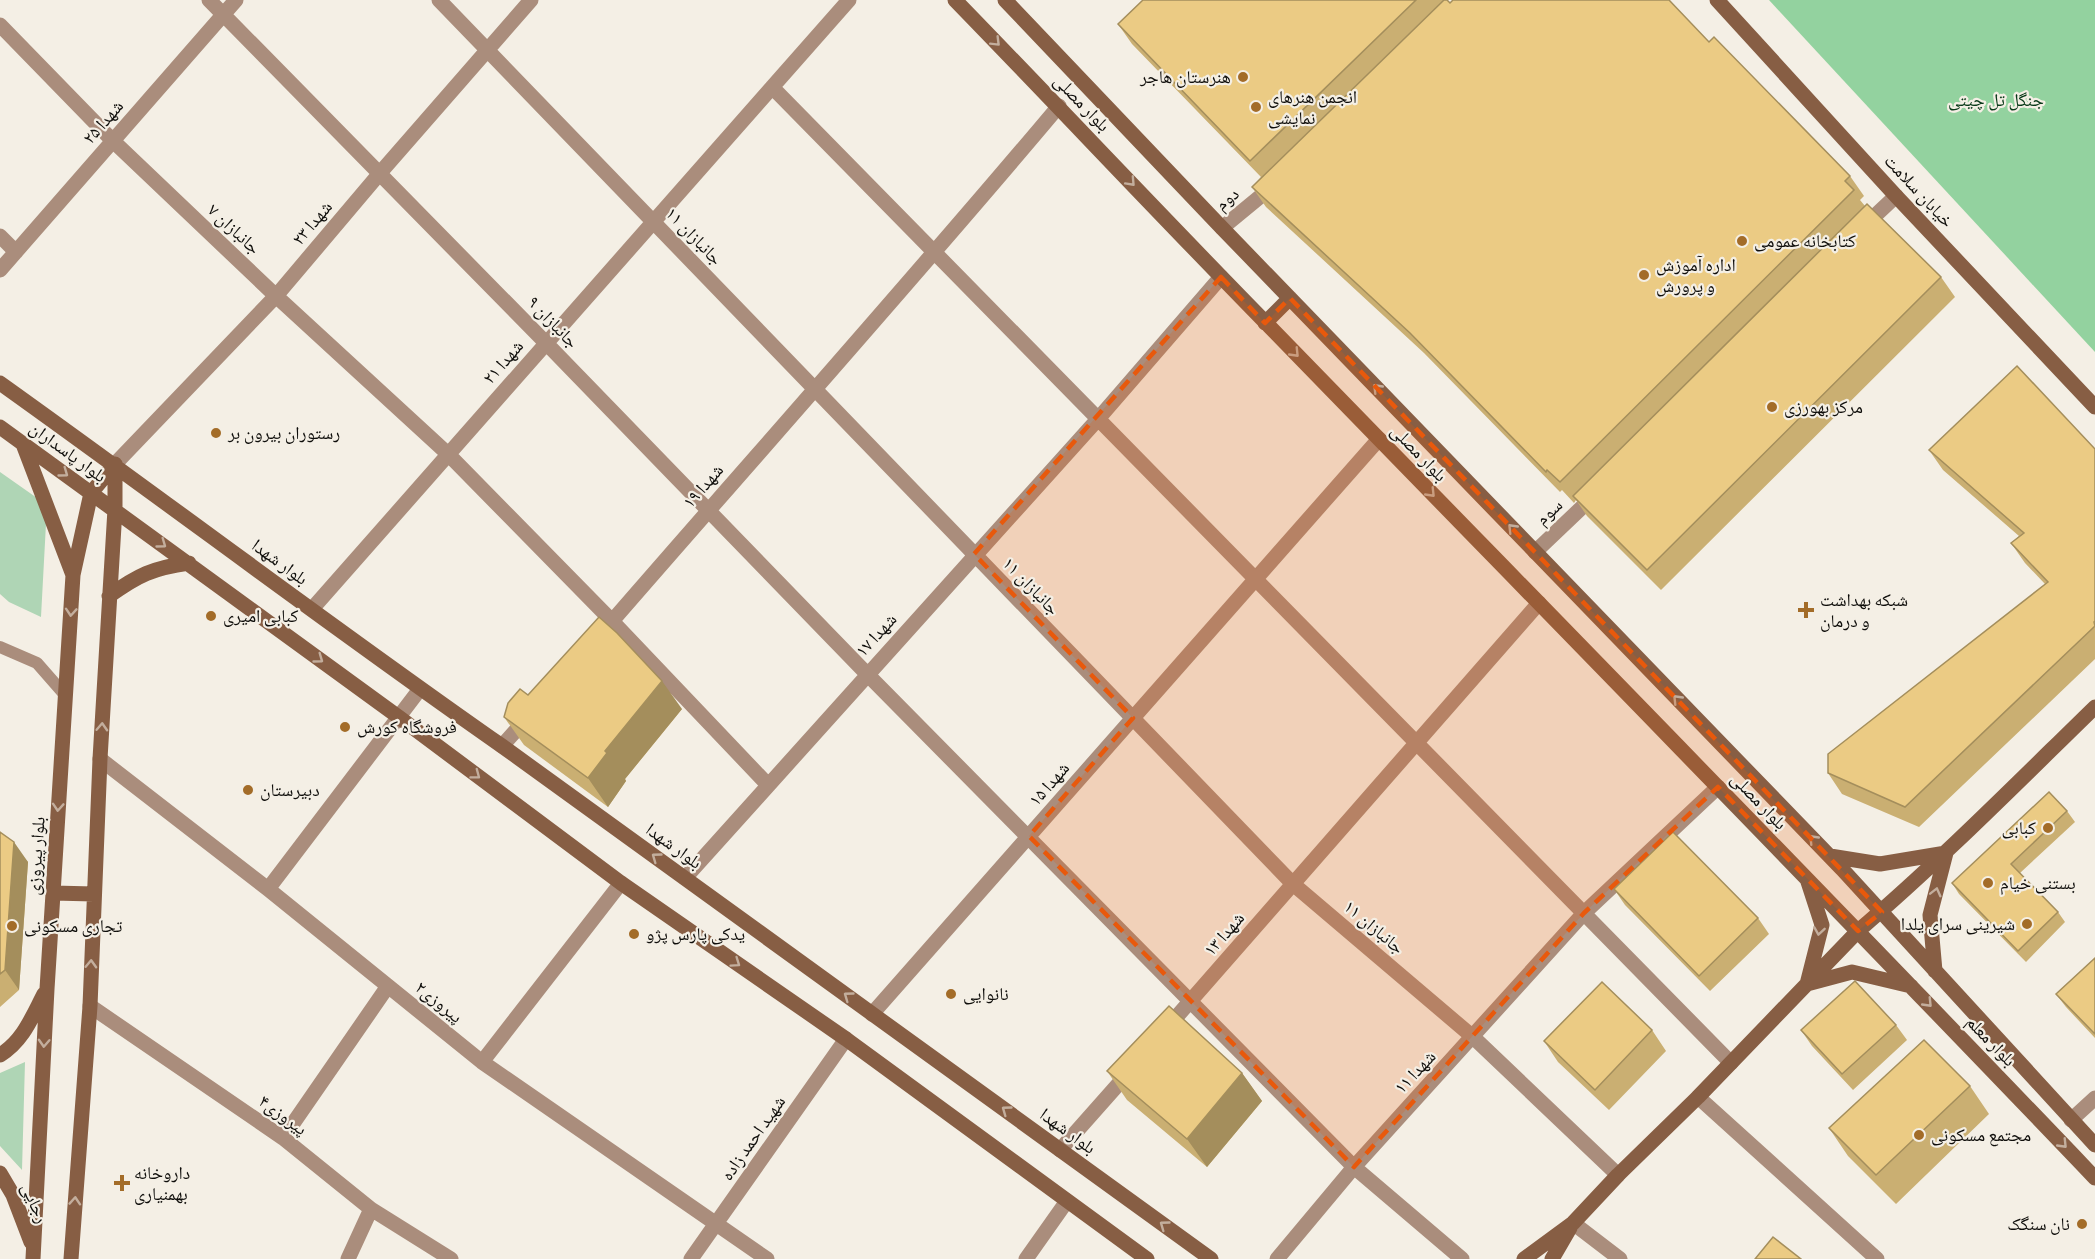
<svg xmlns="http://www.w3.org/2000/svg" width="2095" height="1259" viewBox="0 0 2095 1259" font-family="Commissioner,'Noto Naskh Arabic',sans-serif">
	<rect width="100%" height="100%" fill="#f4efe5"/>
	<path fill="#afd5b5" d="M0,472L47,505L41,617L9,602L0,594Z
		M25,1062L22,1170L0,1146V1073Z"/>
	<path fill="#93d29f" d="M1769,0H2095V352Z"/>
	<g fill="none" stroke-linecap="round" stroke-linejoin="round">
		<path stroke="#aa8d7c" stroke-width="12" d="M0,647L37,663L65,695"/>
		<path stroke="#aa8d7c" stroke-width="15" d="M209,0L546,343L867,674L1354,1167L1462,1259
			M439,0L1293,884L1473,1037L1618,1175
			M0,25L112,140L276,296L448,454L612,621L768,785
			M772,87L1731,1063
			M1863,227L1896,196
			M1222,228L1273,186
			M0,236L16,252
			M0,270L236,0
			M115,464L276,296L380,173L531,0
			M1535,552L1596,494
			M312,609L849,0
			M607,627C758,453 911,282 1059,106
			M502,746L528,717
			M100,759L268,889L482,1062L767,1259
			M685,878L1098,419L1221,277
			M268,889L420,689
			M90,1006L283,1138L371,1209L451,1259
			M872,1014L1379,439
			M1165,1030L1539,603
			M482,1062L621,883
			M1698,1097L1877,1259
			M2071,1120L2095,1098
			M283,1138L388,986
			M1060,1150L1130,1071
			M1573,1223L1620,1259
			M348,1259L371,1209
			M691,1259L846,1039
			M1026,1259L1067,1201
			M1277,1259L1354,1167L1584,913L1718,787"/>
		<path stroke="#875e44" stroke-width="15" d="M955,0C1060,108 1163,218 1269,326C1545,610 1822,892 2095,1178
			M1005,0L1222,228L1842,869L2095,1145
			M1717,0L1896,196L2095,407
			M1265,323L1290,298
			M0,383C168,503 333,628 502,746L1211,1259
			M0,427L400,718L621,883L846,1039L1147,1259
			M23,444L73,575
			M109,596C138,575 153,568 189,563
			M1830,856L1880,864L1946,853L1930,915L1935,971
			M1808,882L1822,925L1807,984L1852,972L1911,986
			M53,893L94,894
			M0,1055C23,1041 32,1017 44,994
			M0,1173L13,1195L31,1242
			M33,1259L47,989L73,575L91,493L115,464
			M71,1259L90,1006L100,759L115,509V464
			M1524,1259L1573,1223L1618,1175L1698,1097L1858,931C1941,860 2017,783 2095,707
			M1552,1259L1570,1228"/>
	</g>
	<path fill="#caaf72" d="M1143,0H1443L1450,3L1709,42L1850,176L1864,196L1860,200L1865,206L1941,277L1955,297L1661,590L1587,516L1576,500L1574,503L1562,490L1560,492L1424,353L1266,207L1252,187L1261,177L1132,44L1118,24Z
		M2095,449V659L1919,827L1842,794L1828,773L2045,584L2025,563L2011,543L2019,536L1943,470L1929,450Z
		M528,695L682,709L625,779L626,781L608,807L524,745L504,717Z
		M2067,811L2075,822L2020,873L2058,912L2065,922L2026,962L1959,894L1952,883Z
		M0,832L28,862L19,990L0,1007Z
		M1614,889L1758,918L1769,934L1710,991L1625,905Z
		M2095,958V1038L2066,1007L2056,994Z
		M1896,1025L1907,1040L1853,1090L1812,1046L1801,1030Z
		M1652,1030L1666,1051L1609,1110L1558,1062L1544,1041Z
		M1107,1071L1242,1073L1262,1101L1207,1167L1127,1100Z
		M1970,1086L1989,1114L1896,1204L1848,1156L1829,1128Z"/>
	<path fill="#a48e5c" d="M662,681L682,709L625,779L626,781L608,807L588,778L605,751Z
		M14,842L28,862L19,990L5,970Z
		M1242,1073L1262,1101L1207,1167L1187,1139Z"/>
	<path fill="#ebcb84" stroke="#a48e5c" stroke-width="1.5" d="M1143,0H1416L1250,161L1118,24Z
		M1444,0H1447L1450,3L1453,0H1669L1709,42L1714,37L1850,176L1845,181L1854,190L1560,482L1547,470L1546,472L1410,333L1252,187Z
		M1867,204L1941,277L1647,570L1573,496Z
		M2017,366L2095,449V621L2094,622L2095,626L1905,807L1828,773V754L2048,582L2011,543L2024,533L1929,450Z
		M599,617L617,633L662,681L605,751L607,753L588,778L504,717L508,703L520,689L528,695Z
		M2049,792L2067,811L2011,864L2058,912L2018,951L1952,883Z
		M0,832L14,842L5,970L0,974Z
		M1673,832L1758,918L1699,976L1614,889Z
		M2095,958V1034L2056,994Z
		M1855,981L1896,1025L1842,1074L1801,1030Z
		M1602,982L1652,1030L1595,1090L1544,1041Z
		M1169,1006L1242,1073L1187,1139L1107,1071Z
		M1924,1040L1970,1086L1876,1175L1829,1128Z
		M1773,1237L1801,1259H1755Z"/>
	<defs><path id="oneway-chevron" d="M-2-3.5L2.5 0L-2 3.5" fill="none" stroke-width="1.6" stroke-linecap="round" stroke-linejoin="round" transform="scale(1.5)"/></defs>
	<g stroke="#c3ae9d">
		<use href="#oneway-chevron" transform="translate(996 42) rotate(45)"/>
		<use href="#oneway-chevron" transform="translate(1131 182) rotate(47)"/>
		<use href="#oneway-chevron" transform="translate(1295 353) rotate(46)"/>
		<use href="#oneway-chevron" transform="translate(1377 388) rotate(-134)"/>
		<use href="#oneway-chevron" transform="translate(64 473) rotate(36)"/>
		<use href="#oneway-chevron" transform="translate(1431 493) rotate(46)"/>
		<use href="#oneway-chevron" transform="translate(1512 528) rotate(-134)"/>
		<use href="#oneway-chevron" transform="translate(162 544) rotate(36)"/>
		<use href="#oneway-chevron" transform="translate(71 612) rotate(94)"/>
		<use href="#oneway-chevron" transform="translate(319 659) rotate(36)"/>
		<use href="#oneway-chevron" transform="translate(1677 699) rotate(-134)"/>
		<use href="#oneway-chevron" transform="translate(102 727) rotate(-87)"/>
		<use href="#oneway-chevron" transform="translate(476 775) rotate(37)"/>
		<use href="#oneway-chevron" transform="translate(58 807) rotate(94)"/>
		<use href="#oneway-chevron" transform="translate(1813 839) rotate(-134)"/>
		<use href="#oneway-chevron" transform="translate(656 857) rotate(-144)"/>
		<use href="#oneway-chevron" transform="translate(1936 892) rotate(-76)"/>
		<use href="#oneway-chevron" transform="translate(1819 931) rotate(99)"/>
		<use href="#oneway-chevron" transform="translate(736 963) rotate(35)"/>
		<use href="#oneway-chevron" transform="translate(91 964) rotate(-88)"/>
		<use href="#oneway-chevron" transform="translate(848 996) rotate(-144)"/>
		<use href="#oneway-chevron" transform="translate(1928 1003) rotate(46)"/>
		<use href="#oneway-chevron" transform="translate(44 1043) rotate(93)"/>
		<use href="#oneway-chevron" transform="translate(1006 1110) rotate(-144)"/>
		<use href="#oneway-chevron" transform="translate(2063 1144) rotate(46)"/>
		<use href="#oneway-chevron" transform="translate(75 1201) rotate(-86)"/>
		<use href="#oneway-chevron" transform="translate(1164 1225) rotate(-144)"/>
	</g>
	<path fill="#e8590c" fill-opacity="0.2" stroke="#e8590c" stroke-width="4.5" stroke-dasharray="12 8" stroke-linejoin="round" d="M1221,277L1265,323L1290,298L1882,912L1858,931L1718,787L1584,913L1354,1167L1029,836L1133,718L974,554Z"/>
	<g fill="#a36c28" stroke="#f4efe5" stroke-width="2">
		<circle cx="1243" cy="77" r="6"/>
		<circle cx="1256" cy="107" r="6"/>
		<circle cx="1742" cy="241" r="6"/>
		<circle cx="1644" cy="275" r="6"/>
		<circle cx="1772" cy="407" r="6"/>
		<circle cx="216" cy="433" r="6"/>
		<path d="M1803 601h6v6h6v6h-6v6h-6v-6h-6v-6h6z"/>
		<circle cx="211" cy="616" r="6"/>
		<circle cx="345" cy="727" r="6"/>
		<circle cx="248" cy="790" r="6"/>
		<circle cx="2048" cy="828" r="6"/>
		<circle cx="1988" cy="883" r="6"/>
		<circle cx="2027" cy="924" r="6"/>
		<circle cx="12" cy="926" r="6"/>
		<circle cx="634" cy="934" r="6"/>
		<circle cx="951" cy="994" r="6"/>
		<circle cx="1919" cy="1135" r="6"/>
		<path d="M119 1174h6v6h6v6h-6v6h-6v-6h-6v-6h6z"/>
		<circle cx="2082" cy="1224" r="6"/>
	</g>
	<g text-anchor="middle" stroke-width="4.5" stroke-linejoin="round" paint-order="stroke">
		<g font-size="18" fill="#0f0e0b" stroke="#f4efe5" text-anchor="start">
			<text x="1231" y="83" text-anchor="end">هنرستان هاجر</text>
			<text x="1268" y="103">انجمن هنرهای<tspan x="1268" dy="21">نمایشی</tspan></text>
			<text x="1754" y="247">کتابخانه عمومی</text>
			<text x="1656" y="271">اداره آموزش<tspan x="1656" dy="21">و پرورش</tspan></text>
			<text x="1784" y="413">مرکز بهورزی</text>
			<text x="228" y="439">رستوران بیرون بر</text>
			<text x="1820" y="606">شبکه بهداشت<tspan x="1820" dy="21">و درمان</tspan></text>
			<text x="223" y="622">کبابی امیری</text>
			<text x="357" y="733">فروشگاه کورش</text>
			<text x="260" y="796">دبیرستان</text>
			<text x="2036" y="834" text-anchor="end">کبابی</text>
			<text x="2000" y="889">بستنی خیام</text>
			<text x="2015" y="930" text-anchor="end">شیرینی سرای یلدا</text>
			<text x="24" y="932">تجاری مسکونی</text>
			<text x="646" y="940">یدکی پارس پژو</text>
			<text x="963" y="1000">نانوایی</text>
			<text x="1931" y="1141">مجتمع مسکونی</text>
			<text x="134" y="1179">داروخانه<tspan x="134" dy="21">بهمنیاری</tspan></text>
			<text x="2070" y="1230" text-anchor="end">نان سنگک</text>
		</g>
		<g font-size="18" fill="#073817" stroke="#f4efe5">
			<text x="1996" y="106">جنگل تل چیتی</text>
		</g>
		<g font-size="18" fill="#0f0e0b" stroke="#f4efe5">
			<text transform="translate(1082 103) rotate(46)" y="6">بلوار مصلی</text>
			<text transform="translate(103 122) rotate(-49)" y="6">شهدا ۲۵</text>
			<text transform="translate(1919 191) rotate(47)" y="6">خیابان سلامت</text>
			<text transform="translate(1227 199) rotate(-40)" y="6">دوم</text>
			<text transform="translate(312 223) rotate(-50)" y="6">شهدا ۲۳</text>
			<text transform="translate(234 229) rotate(43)" y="6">جانبازان ۷</text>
			<text transform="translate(694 236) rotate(46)" y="6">جانبازان ۱۱</text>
			<text transform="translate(553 322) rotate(46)" y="6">جانبازان ۹</text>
			<text transform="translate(503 362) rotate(-49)" y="6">شهدا ۲۱</text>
			<text transform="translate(68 452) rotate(36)" y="6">بلوار پاسداران</text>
			<text transform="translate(1419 453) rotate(46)" y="6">بلوار مصلی</text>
			<text transform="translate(703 486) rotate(-49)" y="6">شهدا ۱۹</text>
			<text transform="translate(1549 512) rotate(-43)" y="6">سوم</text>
			<text transform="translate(280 562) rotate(36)" y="6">بلوار شهدا</text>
			<text transform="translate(1031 586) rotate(46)" y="6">جانبازان ۱۱</text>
			<text transform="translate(876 635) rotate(-48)" y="6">شهدا ۱۷</text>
			<text transform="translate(1049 784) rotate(-49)" y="6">شهدا ۱۵</text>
			<text transform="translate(1759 801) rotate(46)" y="6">بلوار مصلی</text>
			<text transform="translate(674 846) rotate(36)" y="6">بلوار شهدا</text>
			<text transform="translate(36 856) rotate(-86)" y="6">بلوار پیروزی</text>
			<text transform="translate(1374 927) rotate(40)" y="6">جانبازان ۱۱</text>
			<text transform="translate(1224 934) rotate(-49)" y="6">شهدا ۱۳</text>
			<text transform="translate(439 1002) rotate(39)" y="6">پیروزی۲</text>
			<text transform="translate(1991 1041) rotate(46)" y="6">بلوار معلم</text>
			<text transform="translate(1415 1072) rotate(-47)" y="6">شهدا ۱۱</text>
			<text transform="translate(283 1115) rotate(36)" y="6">پیروزی۴</text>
			<text transform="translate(1068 1131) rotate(36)" y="6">بلوار شهدا</text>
			<text transform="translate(753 1138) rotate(-55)" y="6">شهید احمد زاده</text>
			<text transform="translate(35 1203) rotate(67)" y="6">رجایی</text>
		</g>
	</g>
</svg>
